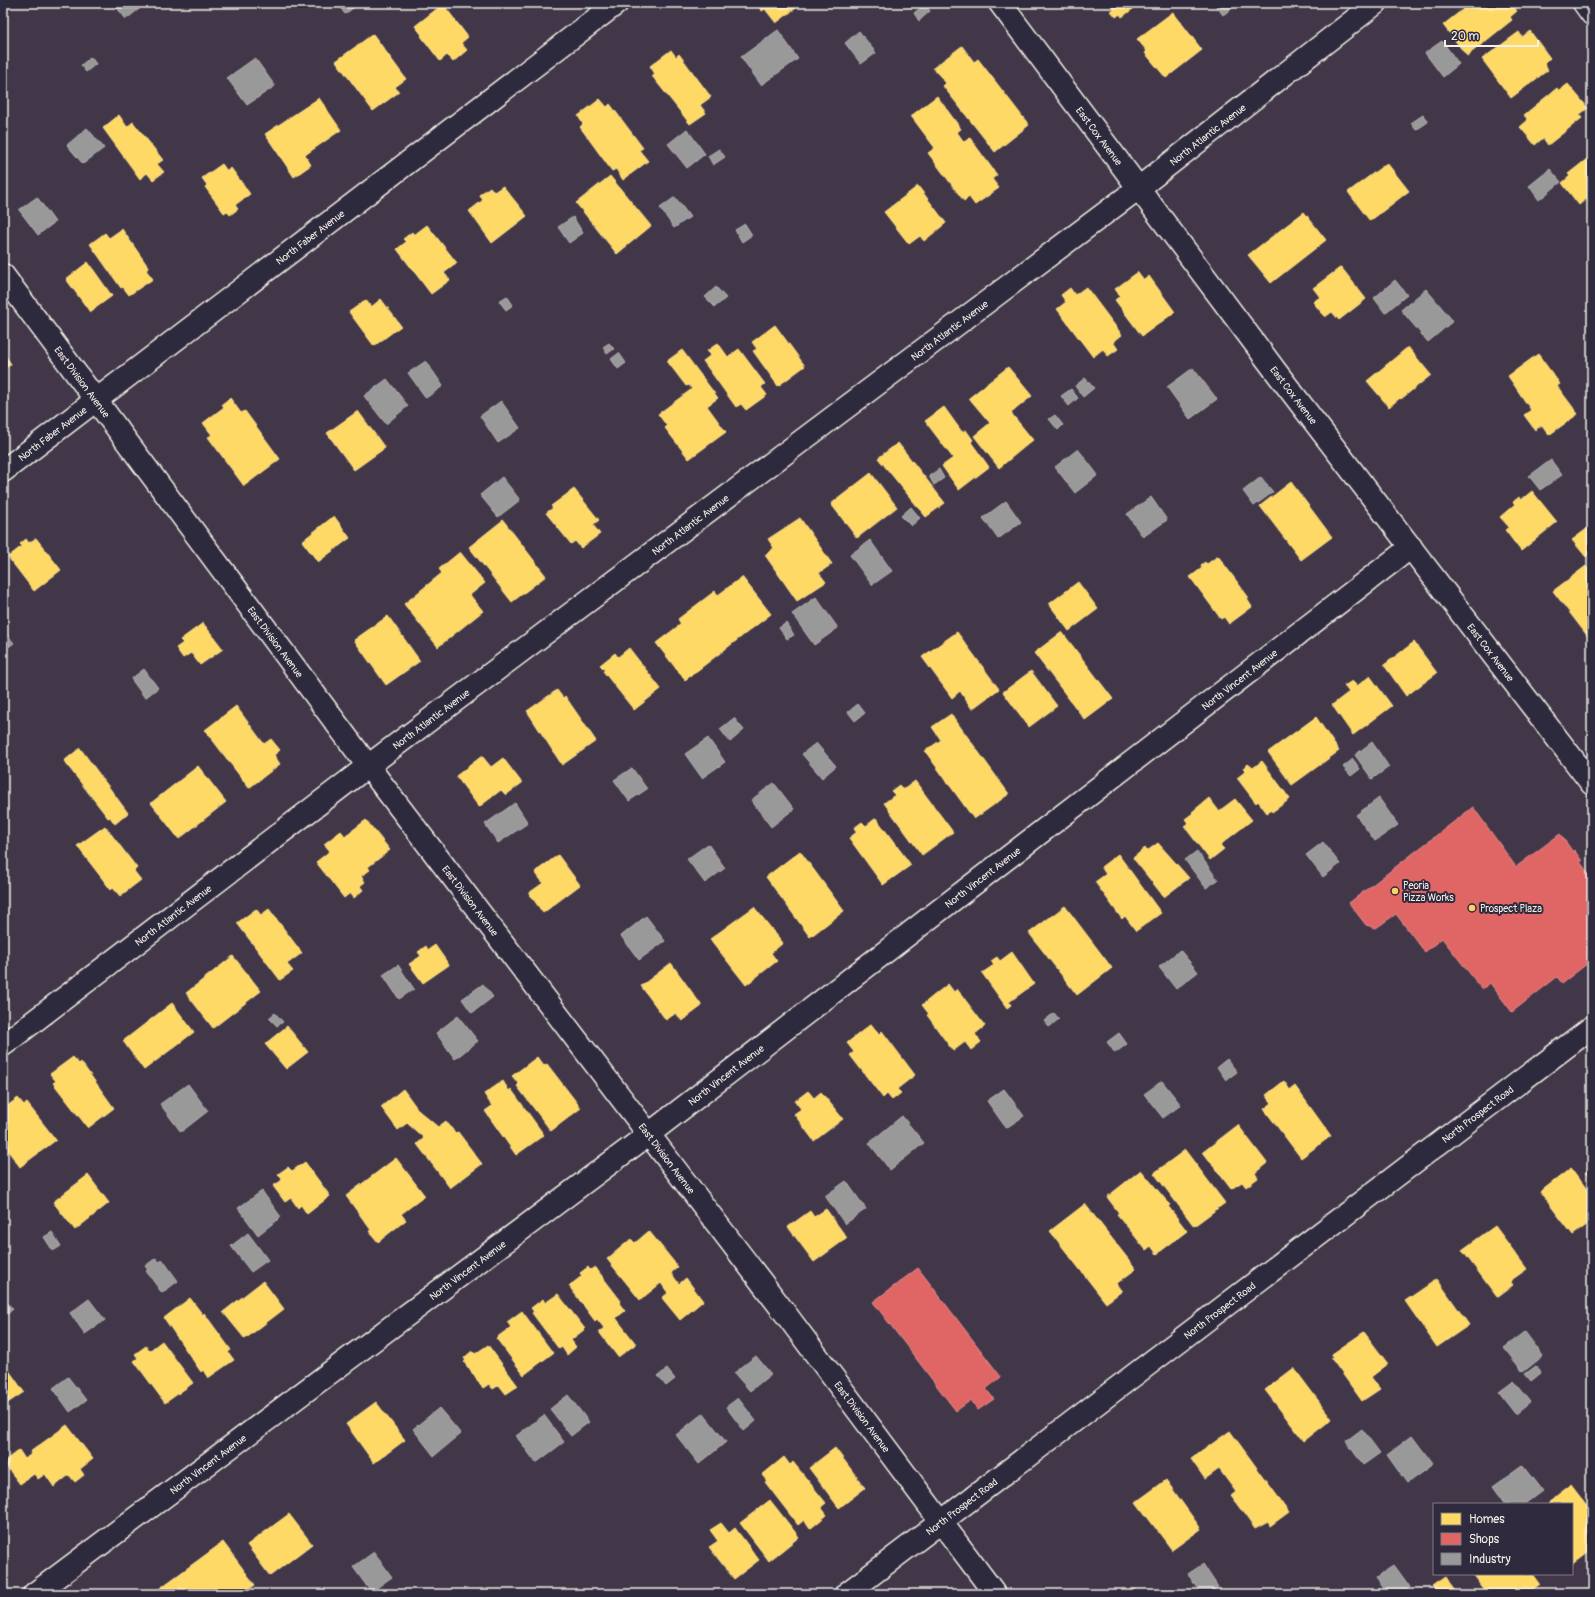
<svg xmlns="http://www.w3.org/2000/svg" width="1595" height="1597" viewBox="0 0 1595 1597" font-family="Pangolin,sans-serif">
	<rect width="100%" height="100%" fill="#423748"/>
	<filter id="ink" filterUnits="userSpaceOnUse"><feTurbulence type="fractalNoise" baseFrequency=".025" numOctaves="2"/><feDisplacementMap in="SourceGraphic" scale="8" xChannelSelector="R" yChannelSelector="G"/><feConvolveMatrix kernelMatrix="1 2 1 2 8 2 1 2 1" color-interpolation-filters="sRGB"/></filter>
	<g filter="url(#ink)">
		<path fill="#ffd966" stroke="#fce08d" d="M756,3H799L800,5L776,23L765,9L762,11Z
			M1109,3H1141L1122,17L1120,14L1116,17L1111,11L1114,9Z
			M1471,3H1511L1517,11L1510,17L1512,20L1467,56L1443,25Z
			M443,4L468,37L461,43L467,50L453,62L447,55L440,61L421,36L422,35L415,26Z
			M1173,12L1202,50L1166,78L1145,53L1147,51L1137,39Z
			M1530,31L1550,58L1544,64L1548,70L1511,98L1482,59L1519,32L1522,37Z
			M373,34L406,79L395,87L399,92L373,111L336,61Z
			M962,46L974,62L978,59L1029,125L995,152L943,86L946,83L933,68Z
			M671,50L676,57L679,54L711,97L700,105L706,113L690,124L652,76L655,74L650,66Z
			M1568,84L1588,108L1579,115L1582,118L1548,145L1543,138L1535,145L1520,127L1528,120L1524,115L1557,88L1559,91Z
			M937,96L961,129L957,132L964,142L970,138L997,175L992,179L999,188L975,205L969,197L964,201L928,153L935,148L911,116Z
			M319,98L341,130L305,155L311,165L294,177L265,134Z
			M600,99L607,107L610,104L643,148L639,150L648,161L623,180L616,169L612,171L580,127L583,124L578,116Z
			M119,115L127,127L133,122L163,160L157,164L164,172L153,180L147,173L140,179L103,128Z
			M1592,155V207L1586,199L1579,205L1562,183L1570,176L1568,174Z
			M1387,163L1409,191L1370,221L1348,192Z
			M222,164L227,171L231,168L250,194L235,205L238,209L230,215L227,211L224,213L205,187L207,185L202,178Z
			M610,176L651,226L617,254L576,203Z
			M503,186L527,216L492,243L469,211L483,200L479,195L490,187L494,192Z
			M918,186L946,223L924,241L920,236L909,244L884,212Z
			M1304,212L1326,240L1271,283L1248,255Z
			M427,225L457,263L444,273L450,280L431,294L397,249L406,242L403,239L412,232L414,235Z
			M122,229L149,268L146,270L153,279L129,295L123,287L121,288L90,244L105,233L109,238Z
			M88,262L112,296L90,312L66,279Z
			M1341,267L1366,299L1339,320L1332,312L1325,317L1313,302L1320,297L1313,288Z
			M1138,272L1144,280L1149,276L1175,312L1142,336L1115,300L1120,296L1115,289Z
			M1086,287L1122,335L1113,342L1118,349L1108,356L1103,349L1093,357L1057,309L1066,302L1061,295L1070,288L1075,295Z
			M381,299L401,326L374,346L349,312L366,300L371,307Z
			M775,325L805,366L778,386L753,351L757,349L752,342Z
			M718,343L728,357L739,349L765,384L761,387L767,395L746,410L741,404L736,407L703,361L711,355L707,351Z
			M1408,347L1431,375L1401,399L1400,398L1389,407L1367,381Z
			M682,350L718,398L707,406L726,432L689,459L665,428L667,426L658,414L692,389L689,385L686,386L667,361Z
			M3,352L11,364L3,370Z
			M1538,354L1560,384L1557,386L1578,414L1549,435L1542,425L1535,430L1524,415L1531,410L1508,376Z
			M1008,367L1032,396L1011,413L1033,440L999,468L974,436L990,423L969,398Z
			M230,398L241,413L245,411L280,459L244,486L208,437L212,435L203,423L224,407L222,404Z
			M944,407L962,432L966,430L973,440L971,442L989,467L959,490L942,466L953,458L925,421Z
			M358,411L385,448L354,470L327,433Z
			M898,443L945,503L926,517L878,458Z
			M871,473L897,507L857,538L831,504Z
			M1291,482L1332,537L1301,560L1260,506Z
			M574,489L599,520L593,525L600,534L581,548L575,541L571,544L546,513L553,508L551,506Z
			M1532,491L1557,522L1521,551L1505,530L1509,527L1500,517L1515,504L1513,502L1519,497L1521,500Z
			M334,516L350,538L318,562L302,541Z
			M800,518L832,564L819,573L826,582L797,601L765,555L774,548L768,539Z
			M503,520L546,576L512,602L469,547Z
			M1592,525V552L1586,557L1572,540Z
			M36,538L61,570L34,591L8,557L22,546L20,544L26,539L29,543Z
			M460,552L485,583L470,595L483,611L438,647L404,604L442,573L439,569Z
			M1218,556L1249,598L1247,599L1252,607L1229,624L1224,617L1221,619L1190,577L1202,568L1201,565L1205,562L1207,564Z
			M1586,566L1592,574V636L1589,638L1553,591Z
			M742,577L771,614L685,680L656,643L681,624L678,619L715,591L718,595Z
			M1078,582L1098,609L1069,631L1049,604Z
			M388,616L420,661L386,685L354,640Z
			M203,623L223,649L200,665L191,653L183,658L176,648L183,643L180,640Z
			M957,632L999,689L972,709L960,691L952,698L922,657Z
			M1062,632L1113,699L1085,720L1034,653Z
			M1414,642L1437,673L1406,696L1384,665Z
			M629,648L661,689L634,710L603,671L605,670L600,665L615,653L618,657Z
			M1031,671L1057,706L1029,727L1003,692Z
			M1370,676L1392,706L1353,735L1332,705L1349,692L1344,686L1352,681L1357,686Z
			M557,690L563,698L565,696L596,741L562,765L527,711Z
			M236,706L264,744L271,739L280,750L274,755L280,764L249,788L205,730Z
			M951,714L1009,794L974,819L925,751L941,740L932,727Z
			M1316,717L1339,751L1292,785L1268,752Z
			M80,748L128,813L115,824L110,817L108,818L64,761Z
			M482,756L491,767L503,758L522,783L506,795L501,790L479,807L456,776Z
			M1262,761L1290,799L1272,812L1271,810L1267,813L1258,801L1256,803L1237,778L1246,771L1243,768L1248,764L1253,768Z
			M198,766L226,802L179,839L151,803Z
			M915,781L953,832L922,855L884,803L895,795L891,791L899,785L903,790Z
			M1209,798L1219,811L1235,799L1252,820L1220,845L1224,849L1210,860L1184,826L1188,823L1185,819L1193,813L1192,812Z
			M876,818L911,865L883,885L849,838L857,832L854,828L862,822L866,826Z
			M366,820L390,850L368,867L370,870L361,876L365,882L360,886L363,890L354,898L350,893L344,898L316,862L330,851L324,844L341,831L345,836Z
			M105,826L137,868L134,871L141,880L120,896L113,888L111,890L77,846Z
			M1158,843L1189,878L1164,897L1133,858L1145,848L1147,851Z
			M800,851L844,911L810,937L766,877Z
			M1118,854L1161,913L1136,931L1125,916L1122,919L1095,882L1106,874L1101,867Z
			M558,855L580,885L543,913L529,893L543,883L535,872Z
			M1065,906L1112,968L1077,995L1029,933Z
			M754,907L783,943L771,953L777,961L746,985L710,939Z
			M256,909L261,915L269,909L302,953L287,964L293,971L280,980L237,923Z
			M435,945L449,965L423,983L409,964L421,956L418,952L426,946L428,950Z
			M1012,952L1034,984L1009,1002L1011,1005L1007,1008L982,973L994,965L991,961L997,957L1000,961Z
			M233,956L261,991L213,1028L186,993Z
			M671,963L702,1006L682,1021L676,1013L666,1020L641,986Z
			M948,984L954,992L957,989L985,1026L975,1034L981,1042L971,1050L965,1042L953,1051L927,1015L929,1014L922,1005Z
			M172,1003L194,1032L144,1070L123,1041Z
			M871,1024L879,1034L882,1031L915,1075L897,1089L901,1093L892,1100L887,1094L883,1098L850,1055L854,1052L847,1043Z
			M287,1026L308,1052L286,1069L265,1044Z
			M73,1057L79,1064L81,1062L114,1108L88,1128L53,1083L56,1081L50,1074Z
			M537,1057L544,1066L547,1064L581,1108L551,1131L517,1086L519,1084L512,1076Z
			M503,1081L509,1091L511,1089L544,1135L516,1155L485,1111L492,1106L484,1094Z
			M1284,1081L1290,1090L1295,1086L1331,1136L1301,1158L1264,1109L1272,1103L1266,1095Z
			M403,1089L419,1111L438,1127L446,1121L455,1133L458,1132L482,1164L450,1188L417,1144L424,1138L407,1123L398,1130L381,1107Z
			M808,1091L814,1098L821,1092L843,1119L814,1141L794,1114L801,1109L795,1101Z
			M18,1098L24,1105L27,1103L56,1140L20,1167L3,1144V1109Z
			M1238,1125L1267,1163L1255,1173L1258,1178L1246,1187L1242,1182L1231,1189L1203,1152Z
			M1185,1150L1225,1203L1194,1226L1154,1173Z
			M396,1158L425,1196L401,1214L406,1220L378,1242L369,1231L371,1230L346,1196Z
			M305,1162L330,1196L307,1214L301,1205L298,1208L291,1198L285,1202L273,1186L281,1181L282,1179L278,1174L288,1167L292,1171Z
			M1571,1168L1592,1196V1221L1573,1235L1540,1192Z
			M1592,1168V1180L1586,1172Z
			M1141,1170L1170,1205L1168,1206L1187,1231L1157,1254L1151,1246L1146,1250L1117,1214L1119,1213L1107,1197Z
			M88,1175L109,1203L75,1230L53,1202Z
			M1085,1204L1136,1269L1116,1284L1122,1291L1106,1303L1050,1231Z
			M826,1209L847,1238L814,1262L788,1227L810,1211L814,1217Z
			M1495,1226L1527,1269L1510,1281L1513,1285L1497,1297L1462,1250Z
			M649,1231L678,1267L671,1273L679,1284L686,1278L703,1301L680,1320L662,1298L668,1293L661,1283L640,1300L607,1259L631,1239L635,1243Z
			M588,1267L590,1270L595,1267L621,1301L619,1303L625,1311L616,1318L636,1344L618,1357L599,1332L604,1328L597,1319L595,1321L569,1286L582,1276L580,1273Z
			M1437,1279L1469,1325L1437,1347L1405,1301Z
			M263,1281L284,1309L245,1339L223,1312Z
			M558,1294L585,1329L571,1340L576,1347L567,1355L562,1347L559,1349L532,1313L534,1312L531,1308L543,1299L545,1303Z
			M190,1298L203,1315L204,1313L231,1350L228,1352L234,1360L208,1378L203,1370L201,1372L164,1318Z
			M522,1311L553,1353L524,1375L496,1338L511,1327L507,1322Z
			M1364,1332L1388,1364L1371,1377L1380,1389L1362,1401L1331,1358L1333,1357L1332,1354Z
			M162,1341L193,1383L165,1403L134,1361L138,1358L135,1354L146,1346L149,1351Z
			M488,1345L518,1386L506,1394L499,1385L493,1389L489,1384L483,1388L464,1362L466,1361L464,1358L472,1351L475,1354Z
			M1294,1368L1332,1419L1304,1441L1265,1390Z
			M8,1369L24,1392L3,1406V1373Z
			M376,1402L405,1440L374,1463L346,1424Z
			M67,1425L93,1459L80,1469L84,1475L75,1482L69,1475L54,1487L45,1474L38,1479L34,1474L20,1484L3,1462L19,1450L25,1459L31,1454L30,1452Z
			M1230,1431L1289,1512L1270,1526L1268,1522L1255,1529L1231,1496L1236,1492L1219,1469L1205,1479L1191,1459Z
			M835,1448L865,1488L839,1508L809,1468Z
			M784,1457L790,1465L793,1462L826,1503L821,1507L827,1515L810,1529L804,1520L798,1525L765,1482L767,1481L762,1475Z
			M1166,1480L1201,1529L1172,1550L1136,1502Z
			M1572,1485L1592,1511V1549L1572,1564V1504H1547Z
			M770,1500L799,1537L769,1561L740,1523Z
			M289,1514L312,1544L270,1576L247,1545Z
			M721,1523L729,1533L735,1528L759,1560L734,1579L709,1547L718,1541L710,1530Z
			M223,1542L255,1585L243,1594H152Z
			M1472,1574H1532L1540,1585L1528,1594H1487Z
			M1446,1578L1458,1594H1435L1438,1592L1433,1587Z
			M1134,1589L1138,1594H1127Z"/>
		<path fill="#e06666" stroke="#e6908d" d="M1473,807L1516,867L1560,834L1573,852L1574,850L1582,861L1580,862L1592,878V960L1562,983L1557,977L1512,1012L1490,983L1482,989L1442,938L1425,952L1396,914L1376,928L1366,925L1349,903Z
			M918,1268L1001,1377L986,1389L994,1399L978,1410L971,1400L956,1411L873,1302Z"/>
		<path fill="#999" stroke="#b4b3b1" d="M113,3H147L126,19Z
			M337,3H360L345,14Z
			M1214,3H1239L1223,15Z
			M925,4L930,11L919,21L914,13Z
			M778,30L798,59L761,85L741,57Z
			M859,31L876,53L861,64L845,43Z
			M1442,41L1459,64L1443,77L1425,53Z
			M91,57L96,64L86,72L81,65Z
			M255,58L275,86L247,105L227,78Z
			M1423,115L1428,122L1416,130L1411,123Z
			M87,128L104,148L83,164L67,145Z
			M687,129L705,154L687,168L668,144Z
			M719,149L725,157L713,165L708,156Z
			M1550,169L1561,182L1539,200L1529,186Z
			M37,197L55,222L38,235L19,210Z
			M675,197L690,217L674,228L660,208Z
			M573,217L583,233L569,243L558,227Z
			M745,224L752,235L742,242L735,230Z
			M1395,280L1407,295L1385,313L1374,298Z
			M716,287L726,298L715,307L705,297Z
			M1426,289L1453,321L1428,342L1401,310Z
			M507,296L513,305L506,310L499,301Z
			M609,343L614,349L607,354L603,347Z
			M619,353L626,363L618,369L611,359Z
			M426,361L443,386L426,398L408,373Z
			M1193,368L1217,399L1190,419L1167,387Z
			M1085,378L1094,388L1083,397L1075,386Z
			M387,379L408,406L386,424L364,396Z
			M1071,389L1078,398L1069,406L1061,396Z
			M501,401L520,428L498,443L480,416Z
			M1055,415L1063,425L1058,430L1049,419Z
			M1078,449L1098,475L1075,493L1055,467Z
			M1551,460L1562,475L1540,490L1529,476Z
			M939,469L944,478L934,485L929,476Z
			M502,477L520,500L498,517L480,495Z
			M1261,477L1273,492L1254,506L1243,491Z
			M1151,497L1167,520L1143,537L1127,514Z
			M1006,501L1021,522L998,539L983,518Z
			M911,507L920,518L911,526L901,516Z
			M870,540L892,571L872,585L850,555Z
			M816,597L838,628L814,645L792,614Z
			M786,623L794,635L787,639L779,628Z
			M3,630L14,643L3,651Z
			M144,669L158,688L145,698L131,679Z
			M858,704L865,713L855,721L848,712Z
			M734,718L744,730L730,742L720,729Z
			M708,738L725,762L702,778L685,754Z
			M1372,742L1389,767L1372,779L1355,755Z
			M816,743L836,766L822,778L802,754Z
			M1353,759L1360,769L1351,776L1343,767Z
			M632,768L647,789L629,801L614,780Z
			M774,783L794,809L771,827L751,800Z
			M1379,798L1398,825L1375,841L1356,815Z
			M515,803L528,823L498,843L485,824Z
			M1323,842L1340,864L1323,877L1306,855Z
			M708,844L725,868L705,883L687,859Z
			M1197,851L1218,880L1206,888L1185,860Z
			M646,916L665,941L639,960L621,936Z
			M1180,950L1198,972L1176,989L1159,967Z
			M398,965L414,989L399,999L383,975Z
			M483,984L493,997L472,1013L462,999Z
			M275,1013L283,1022L277,1026L269,1018Z
			M1054,1013L1059,1019L1049,1027L1044,1021Z
			M458,1016L478,1041L455,1059L436,1033Z
			M1119,1033L1127,1044L1115,1053L1107,1042Z
			M1227,1059L1237,1072L1226,1080L1217,1067Z
			M1162,1081L1181,1105L1163,1118L1144,1094Z
			M188,1084L208,1111L181,1132L160,1104Z
			M1004,1089L1024,1116L1006,1128L987,1101Z
			M902,1116L924,1143L890,1170L869,1143Z
			M846,1181L866,1209L845,1224L825,1196Z
			M262,1191L281,1217L258,1235L238,1208Z
			M52,1232L61,1246L53,1251L44,1237Z
			M248,1233L268,1260L251,1272L231,1246Z
			M156,1258L159,1262L163,1260L178,1281L162,1293L146,1271L148,1270L145,1266Z
			M3,1298L13,1309L3,1318Z
			M89,1299L105,1320L85,1334L70,1313Z
			M1525,1332L1543,1356L1523,1372L1504,1348Z
			M756,1356L771,1374L750,1391L734,1373Z
			M1536,1366L1541,1373L1531,1381L1525,1374Z
			M667,1369L675,1379L666,1386L658,1376Z
			M68,1377L86,1400L70,1412L53,1388Z
			M1514,1381L1531,1402L1516,1414L1499,1392Z
			M568,1395L589,1422L571,1436L550,1409Z
			M738,1398L756,1421L744,1431L726,1407Z
			M439,1408L461,1434L434,1456L413,1429Z
			M703,1413L726,1442L699,1464L676,1435Z
			M544,1415L564,1442L536,1463L516,1436Z
			M1362,1429L1380,1453L1363,1465L1346,1441Z
			M1412,1436L1433,1464L1407,1483L1387,1455Z
			M1522,1465L1543,1492L1527,1504H1506L1493,1486Z
			M374,1552L392,1577L371,1592L353,1567Z
			M1203,1564L1218,1587L1207,1594H1201L1188,1574Z
			M1394,1565L1410,1587L1401,1594H1388L1376,1578Z"/>
		<g fill="none" stroke-linecap="round" stroke-linejoin="round">
			<g stroke="#f4f1e8" stroke-width="25">
				<g id="minor">
					<path id="s1" d="M1000,3L1277,373L1592,784"/>
					<path d="M1584,3L1592,14"/>
					<path id="s2" d="M3,275L368,766L785,1313L995,1594"/>
					<path id="s3" d="M3,471L617,3"/>
					<path id="s4" d="M3,1045L368,766L1140,187L1376,3"/>
					<path id="s5" d="M34,1594L649,1134L1411,547"/>
				</g>
			</g>
			<g stroke="#f4f1e8" stroke-width="25">
				<g id="major">
					<path id="s6" d="M846,1594L1592,1027"/>
				</g>
			</g>
			<use href="#minor" stroke="#2f2a3d" stroke-width="22"/>
			<use href="#major" stroke="#2f2a3d" stroke-width="22"/>
		</g>
	</g>
	<g fill="#ffd166" stroke="#2f2a3d" stroke-width="1.5">
		<circle cx="1395" cy="891" r="4"/>
		<circle cx="1472" cy="908" r="4"/>
	</g>
	<g text-anchor="middle" stroke-width="4" stroke-linejoin="round" paint-order="stroke">
		<g font-size="10" fill="#f4f1e8" stroke="#2f2a3d">
			<text dy="4" stroke="none"><textPath href="#s4" startOffset="1510">North Atlantic Avenue</textPath></text>
			<text dy="4" stroke="none"><textPath href="#s1" startOffset="166">East Cox Avenue</textPath></text>
			<text dy="4" stroke="none"><textPath href="#s3" startOffset="386">North Faber Avenue</textPath></text>
			<text dy="4" stroke="none"><textPath href="#s4" startOffset="1186">North Atlantic Avenue</textPath></text>
			<text dy="4" stroke="none"><textPath href="#s2" startOffset="133">East Division Avenue</textPath></text>
			<text dy="4" stroke="none"><textPath href="#s1" startOffset="490">East Cox Avenue</textPath></text>
			<text dy="4" stroke="none"><textPath href="#s3" startOffset="62">North Faber Avenue</textPath></text>
			<text dy="4" stroke="none"><textPath href="#s4" startOffset="862">North Atlantic Avenue</textPath></text>
			<text dy="4" stroke="none"><textPath href="#s2" startOffset="457">East Division Avenue</textPath></text>
			<text dy="4" stroke="none"><textPath href="#s1" startOffset="814">East Cox Avenue</textPath></text>
			<text dy="4" stroke="none"><textPath href="#s5" startOffset="1513">North Vincent Avenue</textPath></text>
			<text dy="4" stroke="none"><textPath href="#s4" startOffset="538">North Atlantic Avenue</textPath></text>
			<text dy="4" stroke="none"><textPath href="#s5" startOffset="1189">North Vincent Avenue</textPath></text>
			<text dy="4" stroke="none"><textPath href="#s2" startOffset="781">East Division Avenue</textPath></text>
			<text dy="4" stroke="none"><textPath href="#s4" startOffset="214">North Atlantic Avenue</textPath></text>
			<text dy="4" stroke="none"><textPath href="#s5" startOffset="865">North Vincent Avenue</textPath></text>
			<text dy="4" stroke="none"><textPath href="#s6" startOffset="793">North Prospect Road</textPath></text>
			<text dy="4" stroke="none"><textPath href="#s2" startOffset="1105">East Division Avenue</textPath></text>
			<text dy="4" stroke="none"><textPath href="#s5" startOffset="541">North Vincent Avenue</textPath></text>
			<text dy="4" stroke="none"><textPath href="#s6" startOffset="469">North Prospect Road</textPath></text>
			<text dy="4" stroke="none"><textPath href="#s2" startOffset="1429">East Division Avenue</textPath></text>
			<text dy="4" stroke="none"><textPath href="#s5" startOffset="217">North Vincent Avenue</textPath></text>
			<text dy="4" stroke="none"><textPath href="#s6" startOffset="145">North Prospect Road</textPath></text>
		</g>
		<g font-size="10" fill="#f4f1e8" stroke="#2f2a3d" text-anchor="start">
			<text x="1403" y="889">Peoria<tspan x="1403" dy="12">Pizza Works</tspan></text>
			<text x="1480" y="912">Prospect Plaza</text>
		</g>
	</g>
	<rect width="1595" height="1597" fill="none" stroke="#2f2a3d" stroke-width="16"/>
	<rect x="8" y="8" width="1579" height="1581" fill="none" stroke="#f4f1e8" stroke-width="1.5" filter="url(#ink)"/>
	<rect x="1433" y="1503" width="140" height="72" fill="#2f2a3d" stroke="#7e7a81"/>
	<rect x="1441" y="1513" width="20" height="12" fill="#ffd966" stroke="#7e7a81"/>
	<text x="1469" y="1523" font-size="12" fill="#f4f1e8">Homes</text>
	<rect x="1441" y="1533" width="20" height="12" fill="#e06666" stroke="#7e7a81"/>
	<text x="1469" y="1543" font-size="12" fill="#f4f1e8">Shops</text>
	<rect x="1441" y="1553" width="20" height="12" fill="#999999" stroke="#7e7a81"/>
	<text x="1469" y="1563" font-size="12" fill="#f4f1e8">Industry</text>
	<path d="M1445 40v6h93v-6" fill="none" stroke="#f4f1e8" stroke-width="2"/>
	<text x="1451" y="40" font-size="12" fill="#f4f1e8" stroke="#2f2a3d" stroke-width="3" paint-order="stroke">20 m</text>
</svg>
